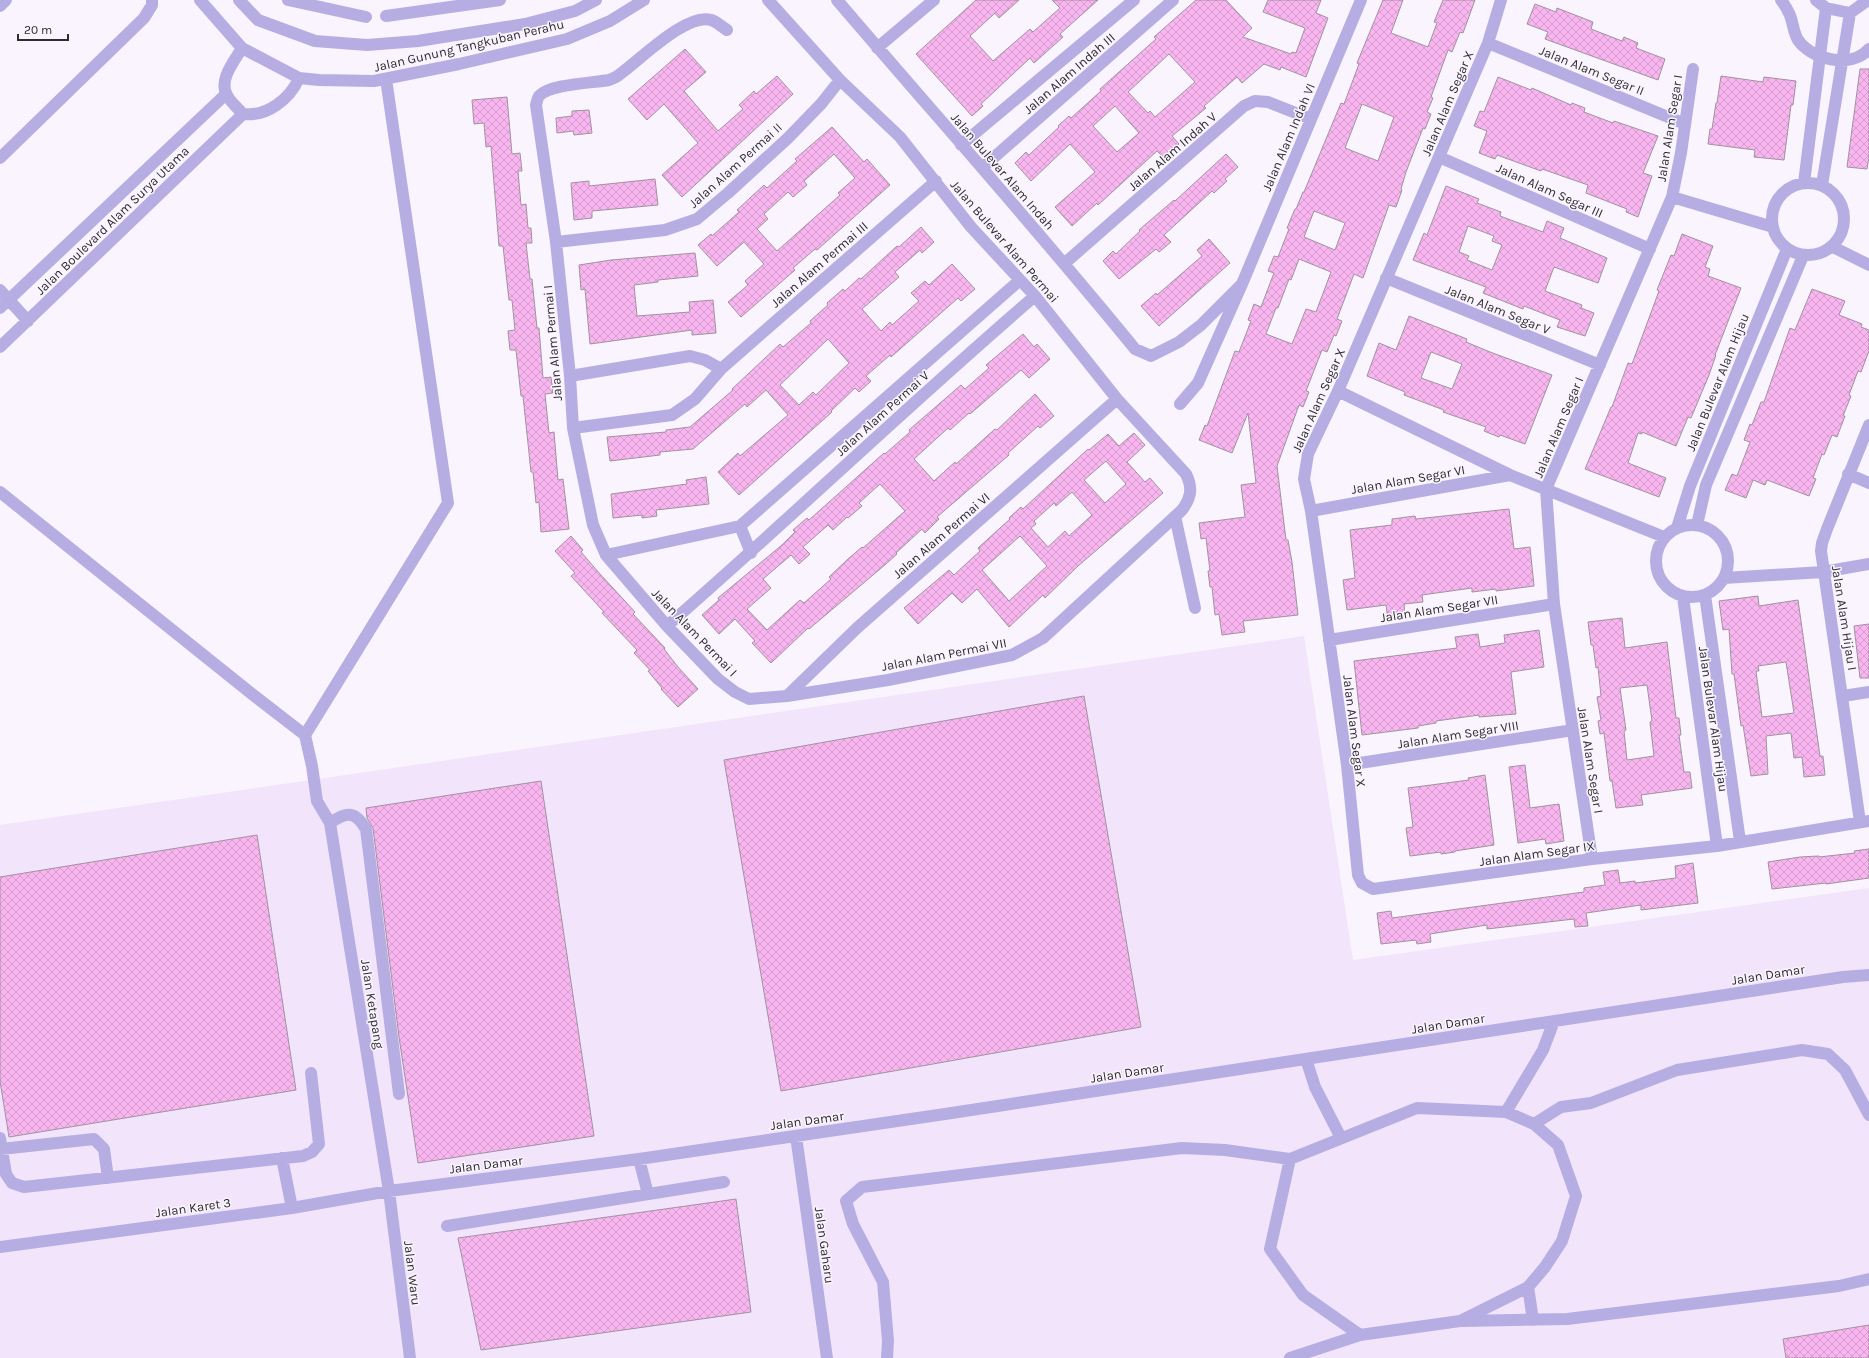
<svg xmlns="http://www.w3.org/2000/svg" width="1869" height="1358" viewBox="0 0 1869 1358" font-family="Karla,sans-serif">
	<defs>
		<pattern id="building-cross-hatch" width="8" height="8" patternUnits="userSpaceOnUse"><rect width="8" height="8" fill="#f8b5f0"/><path d="M0 0l8 8M0 8l8-8" fill="none" stroke="#d59cce"/></pattern>
	</defs>
	<rect width="100%" height="100%" fill="#f9f4fd"/>
	<path fill="#f2e5fb" d="M1304,636L1353,960L1869,888V1358H0V825Z"/>
	<path fill="url(#building-cross-hatch)" stroke="#9f939e" fill-rule="evenodd" d="M976,0H1019L999,18L995,13L970,36L993,61L1030,29L1033,32L1060,8L1052,0H1098L1060,34L1063,37L1034,63L1030,58L981,104L983,106L972,116L916,54Z
		M1196,0H1226L1252,28L1243,37L1291,54L1292,52L1296,53L1305,28L1263,12L1268,0H1321L1316,13L1328,18L1306,77L1281,67L1280,70L1264,64L1242,83L1237,77L1204,106L1206,108L1172,136L1179,144L1164,158L1157,151L1098,205L1097,203L1072,226L1055,207L1095,172L1070,144L1031,181L1015,163L1026,152L1029,155L1059,127L1058,126L1069,116L1071,118L1101,91L1100,89L1156,39L1154,37ZM1169,54L1195,82L1155,117L1150,111L1148,113L1128,92ZM1115,106L1139,133L1117,152L1093,126Z
		M1383,0H1403L1391,33L1428,47L1437,23L1434,22L1443,0H1475L1463,33L1460,32L1452,52L1448,50L1431,97L1433,98L1427,112L1431,114L1425,129L1423,128L1406,172L1401,189L1402,190L1396,207L1389,205L1363,278L1354,274L1337,319L1342,321L1336,336L1334,335L1327,352L1322,350L1306,391L1309,392L1303,407L1299,405L1277,466L1286,540H1288L1292,562L1298,615L1243,621L1245,632L1222,635L1219,614L1215,615L1212,587H1210L1208,571H1210L1206,538L1201,539L1199,523L1245,517L1241,485L1256,483L1248,413L1232,453L1199,440L1205,425L1207,426L1235,351L1239,352L1251,321L1248,320L1254,304L1261,307L1274,273L1268,271L1274,256L1278,257L1289,229L1287,228L1295,209H1296L1303,192H1304L1341,103L1344,104L1359,64L1357,63L1364,46ZM1362,104L1394,117L1378,161L1345,148ZM1314,211L1345,223L1335,250L1304,237ZM1299,259L1331,272L1316,312L1306,309L1292,344L1266,334L1276,308H1278L1289,279L1291,280Z
		M1535,4L1556,12L1557,8L1593,22L1591,29L1622,41L1624,37L1638,43L1636,48L1665,59L1658,80L1545,39L1548,32L1527,24Z
		M685,49L706,72L684,91L718,131L743,109L739,105L754,91L756,94L777,76L793,94L682,197L662,175L698,143L664,104L647,120L628,99Z
		M1860,69H1869V157L1867,169L1847,167Z
		M1721,76L1763,82L1764,77L1796,81L1793,105H1791L1784,160L1754,157L1755,150L1708,144L1710,129H1712L1716,103H1717Z
		M1498,77L1531,90L1532,88L1571,105L1572,103L1585,108L1584,112L1613,123L1614,121L1658,136L1643,173L1652,176L1638,217L1626,212L1627,209L1586,193L1588,185L1542,169L1541,171L1497,155L1495,159L1479,153L1487,131L1474,126L1480,111L1484,112Z
		M507,97L512,154L520,153L522,171H518L521,205L526,204L528,228H531L532,243H526L530,279H532L537,328H539L543,378L551,377L553,393L545,394L549,433L554,432L558,480L563,479L569,529L541,532L539,502L536,503L533,472H531L523,396H521L516,350H510L508,331L515,330L512,300H509L503,246H499L491,146L486,147L484,123L474,124L472,100Z
		M589,110L592,133L574,135L573,131L557,133L556,118L572,116V111Z
		M832,127L864,162L867,159L890,185L817,250L815,249L793,268L795,270L741,317L728,302L748,285L745,281L764,264L744,242L717,266L698,245L711,234L712,236L739,212L737,210L764,185L767,188L797,161L795,159ZM834,154L855,178L838,193L840,195L777,251L757,229L768,219L764,214L788,192L793,197L807,185L804,181Z
		M1226,154L1238,167L1225,179L1227,181L1214,193L1212,191L1164,235L1171,242L1159,252L1156,249L1119,279L1103,261L1113,251L1116,254L1140,231L1139,230L1174,200L1175,201Z
		M655,179L658,205L592,211V218L574,220L571,183L589,181V186Z
		M1446,186L1479,199L1477,203L1501,212L1500,216L1543,232L1547,221L1564,228L1560,238L1607,258L1598,283L1554,267L1545,291L1582,305L1581,308L1594,313L1585,336L1557,327L1560,320L1524,306L1523,309L1483,293L1486,287L1413,260L1424,233L1427,235ZM1468,226L1494,236L1492,241L1502,245L1492,270L1467,260L1469,256L1459,252Z
		M921,227L934,242L922,253L920,250L895,272L899,277L862,309L881,331L890,322L892,325L919,301L911,293L925,281L929,285L952,264L975,289L961,301L958,298L891,357L890,355L866,376L871,381L859,392L855,388L831,411L832,412L739,495L718,472L738,453L740,456L788,415L766,390L747,407L745,404L693,449L660,452V455L610,461L607,437L666,432V430L690,427L733,390L732,389L780,344L783,347L811,323L810,321L828,305L827,303L843,289L845,291L859,278L861,279L897,246L899,247ZM828,339L849,363L816,395L813,392L799,405L780,385Z
		M1682,234L1713,246L1705,267L1710,269L1708,276L1741,288L1715,355H1716L1709,375L1691,418L1688,417L1676,446L1642,432V434L1638,433L1628,463L1666,478L1659,497L1585,469L1611,407H1612L1628,363L1632,364L1659,291L1657,290L1671,255L1674,256Z
		M1209,239L1230,263L1159,326L1141,306L1156,293L1157,295L1202,256L1197,250Z
		M695,253L698,276L658,280V282L634,285L637,316L690,312L689,302L713,300L716,333L692,335V330L590,344L585,289L581,290L579,265L611,260Z
		M1812,289L1845,301L1839,315L1862,324L1861,327L1869,330V351L1861,372L1858,371L1849,395L1851,396L1843,416H1845L1837,437L1832,435L1824,455L1822,454L1813,478L1816,479L1809,496L1767,480L1765,485L1753,480L1746,498L1725,490L1732,474L1737,476L1750,442L1744,440L1750,424L1752,425L1761,402H1764L1790,328L1795,330Z
		M1409,316L1467,339L1466,342L1490,352L1552,375L1525,444L1500,435L1499,437L1484,431L1486,427L1443,412L1444,410L1404,395L1405,392L1367,376L1379,343L1396,350ZM1431,352L1462,364L1452,389L1421,378Z
		M1023,334L1034,347L1037,344L1050,359L1029,378L1021,370L970,414L969,413L950,430L948,428L914,459L934,481L955,462L956,464L995,429L997,430L1035,394L1054,416L1040,428L1038,426L1008,453L1009,455L937,517L939,519L925,533L922,529L896,553L897,554L886,564L809,629L808,628L771,663L752,643L755,641L735,619L719,634L702,615L719,600L718,598L782,545L795,532L793,530L807,518L809,520L884,453L885,454L910,432L909,430L961,385L965,389L989,368L986,365ZM880,484L905,511L863,548L862,547L848,559L829,577L831,579L804,603L800,600L767,630L747,609L771,588L763,579L791,555L799,564L810,554L803,547L828,525L833,530L847,517L848,518L862,506L859,503Z
		M1134,433L1145,445L1127,462L1145,482L1150,478L1163,493L1078,566L1045,598L1043,595L1009,627L977,589L962,603L952,593L918,624L904,608L949,570L954,575L980,551L978,548L1010,519L1009,518L1021,507L1023,509L1088,449L1089,450L1108,434L1119,446ZM1106,461L1126,484L1105,503L1084,480ZM1072,492L1092,515L1069,536L1065,531L1048,547L1031,528L1036,524L1034,521L1054,503L1056,506ZM1020,536L1047,566L1009,601L982,570Z
		M706,477L709,504L656,510L657,516L642,518V515L613,518L611,494L687,484L686,480Z
		M1509,509L1514,549L1530,547L1534,586L1496,591V589L1472,592V588L1422,595L1423,602L1404,604L1405,618L1388,620L1386,605L1347,610L1343,580L1355,578L1350,530L1392,525V519L1415,516L1416,519Z
		M571,536L583,550L581,552L600,574L635,612L633,614L665,648L664,649L678,667L698,689L678,707L661,689L662,688L648,671L650,670L634,653L637,650L602,613L604,612L571,576L575,573L555,551Z
		M1758,596L1759,606L1798,600L1820,756H1823L1825,775L1804,777L1802,757L1794,758L1791,733L1766,736L1768,774L1751,776L1743,725L1741,726L1734,674H1732L1729,629L1723,630L1719,601ZM1786,662L1794,713L1762,717L1756,671H1759L1758,666Z
		M1622,618L1625,648L1667,642L1676,718H1679L1681,735H1679L1684,772H1690L1692,788L1641,795L1643,805L1616,808L1612,781H1610L1604,733L1600,734L1598,721L1601,720L1597,697L1601,696L1598,667L1596,668L1593,645H1591L1588,622ZM1647,685L1652,721L1650,722L1654,756L1627,760L1624,731L1626,730L1620,688Z
		M1869,624V678H1860L1854,626Z
		M1539,630L1544,667L1511,672L1516,714L1479,717V715L1436,721V723L1418,726V728L1362,735L1354,661L1457,648L1455,637L1478,634L1480,647L1505,643L1504,635Z
		M1084,696L1141,1027L781,1091L724,760Z
		M1525,765L1530,808L1559,804L1564,841L1546,844L1545,839L1518,843L1509,767Z
		M1485,775L1494,845L1455,851V852L1441,854V852L1410,856L1406,828L1413,827L1408,788L1469,780L1468,778Z
		M541,781L594,1136L418,1163L399,1037L373,828L367,818L366,808Z
		M257,835L296,1090L9,1137L0,1081V877Z
		M1869,849V878L1826,884V883L1772,889L1768,862L1800,857L1819,856V857L1855,853L1854,851Z
		M1693,863L1698,903L1641,910V905L1586,913L1588,926L1575,927L1574,919L1487,929V925L1430,934L1431,942L1417,944L1416,940L1381,944L1377,913L1391,911L1392,918L1584,892V888L1605,885L1603,872L1618,870L1620,883L1635,881V883L1676,878L1675,866Z
		M736,1199L751,1312L481,1350L458,1238Z
		M1869,1325V1358H1786L1783,1339Z"/>
	<g fill="none" stroke-linecap="round" stroke-linejoin="round">
		<path stroke="#b6aee3" stroke-width="12" d="M200,0L242,48L299,78L319,80L374,81L459,64L567,39L610,21L644,0
			M239,0L258,20L315,41L367,45L418,41L525,24L575,11L596,0
			M288,0L366,17
			M837,0C936,116 1038,230 1135,349L1151,356L1179,342L1201,325L1242,284
			M1501,0L1488,43L1338,391L1308,454L1304,479L1311,511L1347,765L1358,875L1362,883L1373,889L1592,859L1717,846L1869,821
			M1781,0C1784,4 1787,9 1789,13C1793,21 1793,32 1798,40C1812,60 1851,69 1869,49
			M0,6L6,0
			M1826,8L1850,13
			M386,16L500,0
			M727,30C722,27 716,21 711,20C686,12 637,63 616,77L609,80C593,83 550,84 539,96C537,99 537,102 536,105L556,242L570,376L573,428L593,525L606,555L667,626L718,679L735,692L749,699L787,696L888,680L1012,655L1043,638L1182,510C1191,498 1193,488 1186,474L1117,399L1035,296L971,227L900,137L840,80L768,0
			M1488,43L1685,124
			M242,48C235,60 218,80 227,95C230,102 238,108 243,114C267,117 290,99 299,78
			M877,48L934,0
			M961,145L1134,0
			M1439,157L1650,249
			M0,158L144,18L152,5V0
			M983,167L1173,0
			M1772 219a36 36 0 1 1 72 0a36 36 0 1 1-72 0Z
			M1804,183L1826,8L1816,0
			M1822,185L1850,13L1868,0
			M1672,197L1773,227
			M556,242L665,230L697,219L728,193L788,138L821,104L840,80
			M1833,247L1869,265
			M1065,263L1244,106L1255,101L1268,102L1311,119
			M1386,278L1600,365
			M0,290L28,321
			M0,308L226,94
			M0,347L243,114
			M570,376L690,356L705,360L721,369
			M1338,391L1510,475L1664,537
			M1180,404L1198,383L1242,284L1361,0
			M573,428L672,415L695,399L721,369L936,181
			M1848,474L1869,483
			M0,492L252,694L305,735L312,766L317,801L330,823L389,1191L410,1358
			M1311,511L1510,475
			M1175,516L1195,608
			M1656 561a36 36 0 1 1 72 0a36 36 0 1 1-72 0Z
			M1697,525L1706,485L1803,256
			M740,526L751,553
			M1677,528L1690,486L1787,249
			M606,555L740,526L1020,280
			M1724,578L1823,572L1869,564
			M1705,595L1740,841
			M1683,597L1717,846
			M667,626C791,518 909,404 1035,296
			M1329,640L1554,604
			M787,696L857,628L1117,399
			M1843,696L1869,692
			M305,735L448,503L386,79
			M1347,765L1573,730
			M1860,822L1821,551L1822,543L1827,529L1869,425
			M330,823C347,811 355,811 366,829L399,1094
			M1592,859L1554,604L1546,489L1672,197L1681,153L1693,69
			M1306,1059L1315,1087L1341,1138
			M1417,1108L1506,1112L1534,1124L1558,1145L1576,1196L1562,1241L1545,1267L1528,1287L1460,1321L1360,1335L1303,1295L1270,1249L1290,1159Z
			M1506,1112L1543,1050L1554,1021
			M1534,1124L1561,1107L1591,1103L1677,1070L1802,1050L1828,1054L1845,1070L1869,1115
			M796,1136L827,1358
			M0,1138L6,1174L12,1183L24,1187L303,1156L312,1152L319,1144L311,1073
			M1,1149L94,1139L104,1149L108,1178
			M282,1158L292,1208
			M639,1159L648,1194
			M447,1226L724,1182
			M0,1247L292,1208L389,1191L639,1159L945,1114L1843,977L1869,975
			M1528,1287L1533,1320
			M1463,1321L1567,1319L1839,1286L1869,1279
			M887,1358L888,1341L883,1282L853,1224L846,1201L862,1187L1182,1148L1225,1150L1290,1159
			M1290,1358L1360,1335"/>
	</g>
	<g text-anchor="middle" stroke-width="3" stroke-linejoin="round" paint-order="stroke">
		<g font-size="13" fill="#2f2c31" stroke="#f9f4fd">
			<text transform="translate(469 45) rotate(-13)" y="5">Jalan Gunung Tangkuban Perahu</text>
			<text transform="translate(1592 70) rotate(22)" y="5">Jalan Alam Segar II</text>
			<text transform="translate(1069 73) rotate(-41)" y="5">Jalan Alam Indah III</text>
			<text transform="translate(1447 103) rotate(-67)" y="5">Jalan Alam Segar X</text>
			<text transform="translate(1669 128) rotate(-81)" y="5">Jalan Alam Segar I</text>
			<text transform="translate(1288 137) rotate(-67)" y="5">Jalan Alam Indah VI</text>
			<text transform="translate(1172 151) rotate(-41)" y="5">Jalan Alam Indah V</text>
			<text transform="translate(735 165) rotate(-42)" y="5">Jalan Alam Permai II</text>
			<text transform="translate(1003 171) rotate(49)" y="5">Jalan Bulevar Alam Indah</text>
			<text transform="translate(1550 190) rotate(24)" y="5">Jalan Alam Segar III</text>
			<text transform="translate(112 220) rotate(-44)" y="5">Jalan Boulevard Alam Surya Utama</text>
			<text transform="translate(1005 241) rotate(49)" y="5">Jalan Bulevar Alam Permai</text>
			<text transform="translate(819 264) rotate(-41)" y="5">Jalan Alam Permai III</text>
			<text transform="translate(1498 309) rotate(22)" y="5">Jalan Alam Segar V</text>
			<text transform="translate(552 343) rotate(-95)" y="5">Jalan Alam Permai I</text>
			<text transform="translate(1717 382) rotate(-68)" y="5">Jalan Bulevar Alam Hijau</text>
			<text transform="translate(1318 400) rotate(-66)" y="5">Jalan Alam Segar X</text>
			<text transform="translate(882 413) rotate(-42)" y="5">Jalan Alam Permai V</text>
			<text transform="translate(1558 427) rotate(-67)" y="5">Jalan Alam Segar I</text>
			<text transform="translate(1408 479) rotate(-10)" y="5">Jalan Alam Segar VI</text>
			<text transform="translate(941 535) rotate(-41)" y="5">Jalan Alam Permai VI</text>
			<text transform="translate(1439 608) rotate(-9)" y="5">Jalan Alam Segar VII</text>
			<text transform="translate(1845 618) rotate(81)" y="5">Jalan Alam Hijau I</text>
			<text transform="translate(695 632) rotate(46)" y="5">Jalan Alam Permai I</text>
			<text transform="translate(944 654) rotate(-11)" y="5">Jalan Alam Permai VII</text>
			<text transform="translate(1714 719) rotate(82)" y="5">Jalan Bulevar Alam Hijau</text>
			<text transform="translate(1355 731) rotate(83)" y="5">Jalan Alam Segar X</text>
			<text transform="translate(1458 734) rotate(-9)" y="5">Jalan Alam Segar VIII</text>
			<text transform="translate(1591 760) rotate(81)" y="5">Jalan Alam Segar I</text>
			<text transform="translate(1537 853) rotate(-8)" y="5">Jalan Alam Segar IX</text>
			<text transform="translate(1768 974) rotate(-9)" y="5">Jalan Damar</text>
			<text transform="translate(373 1004) rotate(81)" y="5">Jalan Ketapang</text>
			<text transform="translate(1448 1023) rotate(-9)" y="5">Jalan Damar</text>
			<text transform="translate(1127 1072) rotate(-9)" y="5">Jalan Damar</text>
			<text transform="translate(807 1120) rotate(-8)" y="5">Jalan Damar</text>
			<text transform="translate(486 1164) rotate(-7)" y="5">Jalan Damar</text>
			<text transform="translate(193 1207) rotate(-8)" y="5">Jalan Karet 3</text>
			<text transform="translate(825 1245) rotate(82)" y="5">Jalan Gaharu</text>
			<text transform="translate(413 1273) rotate(83)" y="5">Jalan Waru</text>
		</g>
	</g>
	<path d="M18 34v6h50v-6" fill="none" stroke="#2f2c31" stroke-width="2"/>
	<text x="24" y="34" font-size="12" fill="#2f2c31" stroke="#f9f4fd" stroke-width="3" paint-order="stroke">20 m</text>
</svg>
